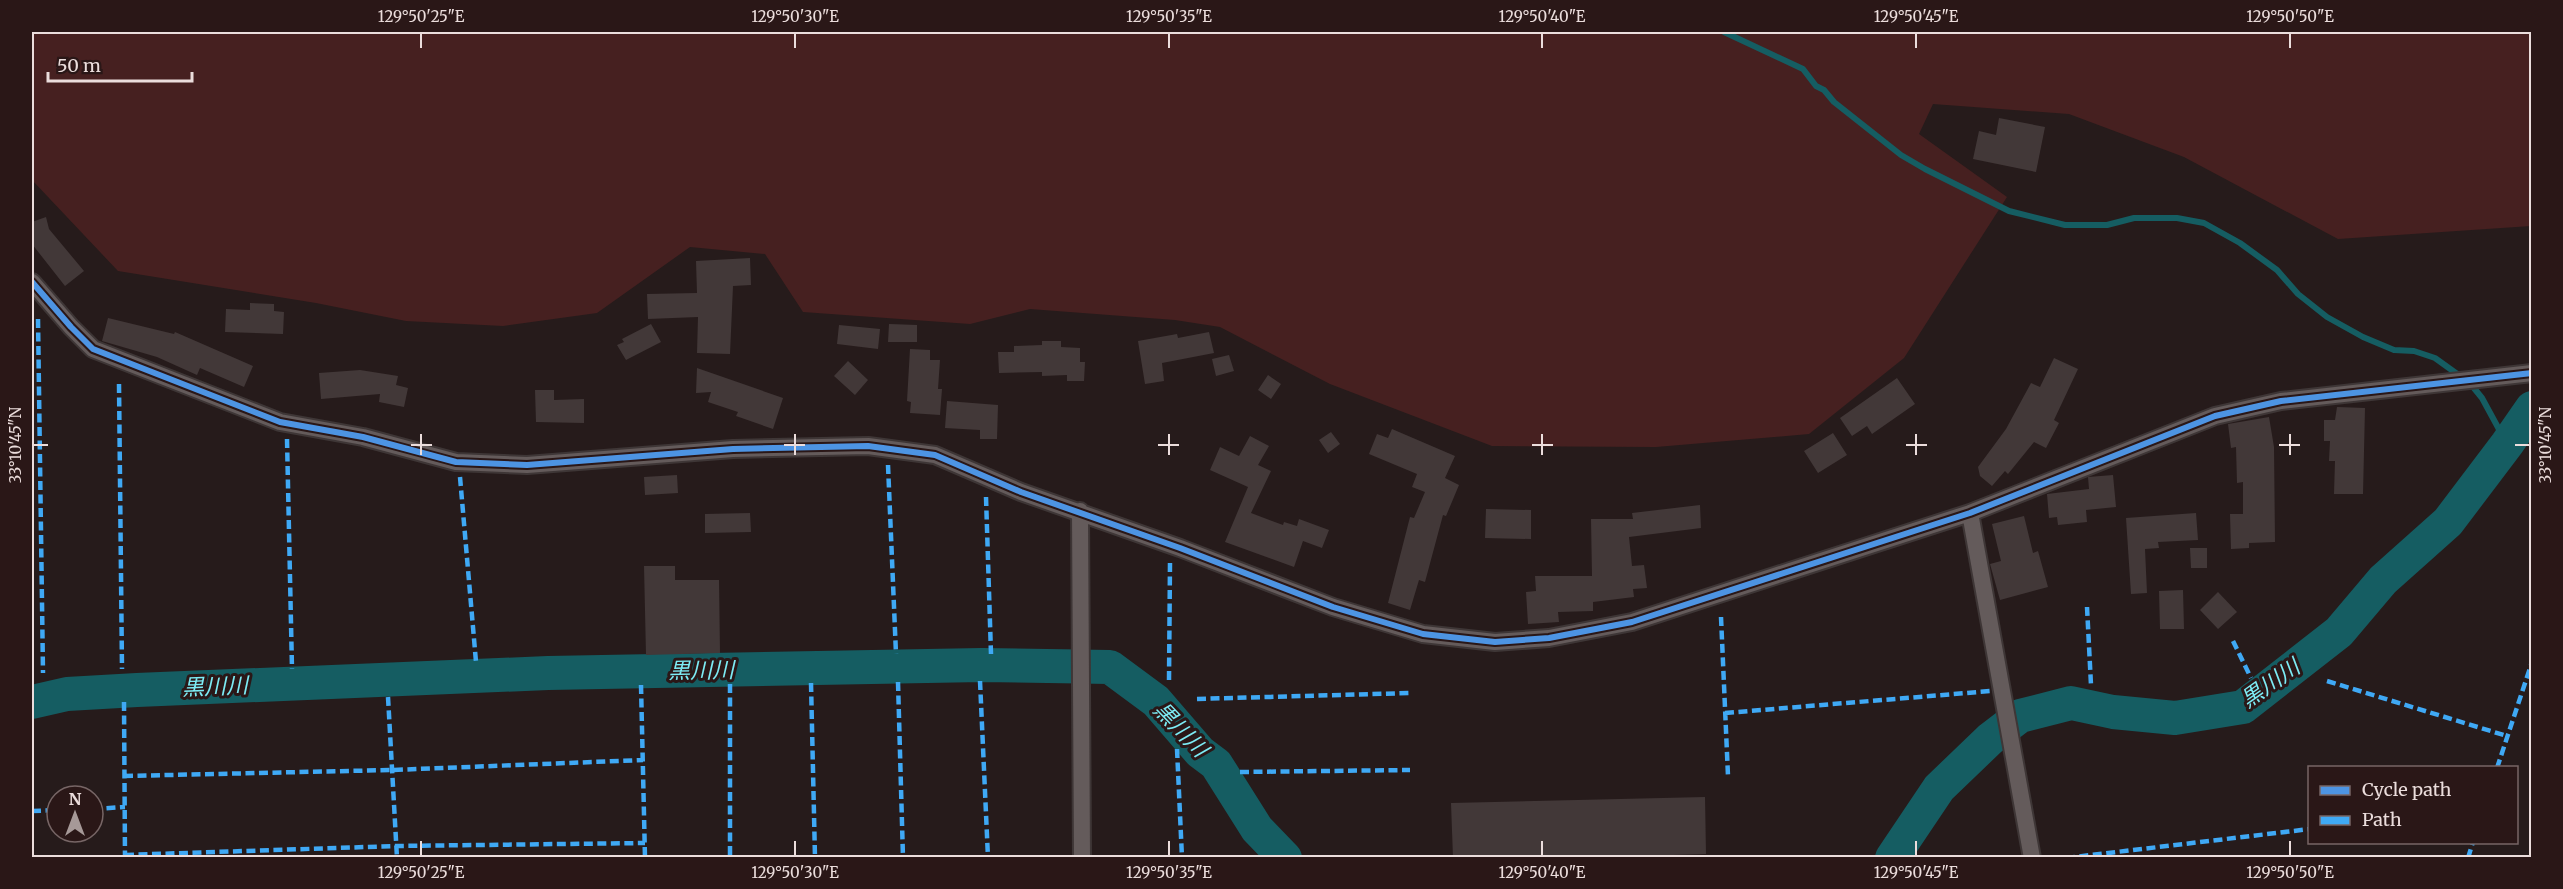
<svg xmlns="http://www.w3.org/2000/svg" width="2563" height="889" viewBox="0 0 2563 889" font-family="Merriweather,'Noto Sans JP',serif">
	<rect width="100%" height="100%" fill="#261b1b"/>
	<path fill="#462020" d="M32,32H2531V226L2338,239L2184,157L2069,114L1933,104L1919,134L2007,197L1904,358L1809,434L1656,447L1492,446L1330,384L1220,327L1175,320L1030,309L970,324L803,312L765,254L690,247L597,313L503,326L406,321L316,303L118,271L32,180Z"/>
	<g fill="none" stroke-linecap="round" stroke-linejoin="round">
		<path stroke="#155d62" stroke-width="6" d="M1724,32L1803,69L1816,86L1824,90L1834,102L1901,155L1925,169L2009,211L2065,225H2107L2134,218H2177L2204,223L2240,243L2277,270L2298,294L2327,317L2363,337L2394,350L2414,351L2435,358L2460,376
			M2469,382L2482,398L2507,444"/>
		<path stroke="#155d62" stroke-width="34" d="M32,702L67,694L137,690L548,673L982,665L1110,667L1156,701L1200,752L1216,764L1257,829L1285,858
			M1892,858L1939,788L1990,739L2020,716L2071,703L2113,712L2175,718L2243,707L2339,632L2383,580L2448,522L2507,444L2532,408"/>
	</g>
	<path fill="#423838" d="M1999,118L2045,127L2036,172L1973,159L1979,131L1996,135Z
		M46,217L49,229L84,271L65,286L32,244V222Z
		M750,258L751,285L733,286L730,354L697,353L698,317L648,319L647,294L697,293L696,261Z
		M250,303L274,304V311L284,312L283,334L225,332L226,309L250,310Z
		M108,318L174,334L175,332L253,366L244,387L200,368L197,375L157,357L102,341Z
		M651,324L661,342L626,360L617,345L624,342L622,339Z
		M889,324L917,325V342H888Z
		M839,325L880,329L878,349L837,344Z
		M1209,332L1214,353L1162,363L1164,381L1145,384L1138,341L1177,334L1178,338Z
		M1042,341H1061V347L1080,348V362H1085L1084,381H1067V375L1042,376V372L999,373L998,352H1014V346L1042,345Z
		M910,349L930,350V360H940L938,389H942L940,415L910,413L911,402L907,401Z
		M1229,355L1234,371L1216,376L1212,359Z
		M2054,358L2078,369L2054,420L2059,423L2046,448L2034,442L2008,474L2005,471L1992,486L1980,476L1978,467L2006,429L2031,383L2040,387Z
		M848,361L868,380L855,395L834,376Z
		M697,368L783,398L773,429L736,416L738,412L708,402L711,392L696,393Z
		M360,370L398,376L396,385L408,388L404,407L379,402L380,394L321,399L319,373Z
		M1268,375L1281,384L1271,399L1258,390Z
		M1897,378L1915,404L1872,434L1867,426L1852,436L1840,418Z
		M535,390H554V400L584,399V423L536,422Z
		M947,401L998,405L997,439H980V430L945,428Z
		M2337,407L2365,408L2363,494H2334L2335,461H2329L2330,441H2324V420H2335Z
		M2269,417L2274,447L2275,542L2249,543V548L2231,549L2230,514H2243V482L2237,483L2236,447L2231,448L2228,424Z
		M1392,429L1455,456L1445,478L1459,485L1446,516L1443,515L1425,582L1419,580L1410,610L1388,603L1410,517L1414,518L1425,492L1412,487L1417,474L1369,454L1377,434L1388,438Z
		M1331,432L1340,444L1328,453L1319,440Z
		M1833,433L1847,455L1818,473L1804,451Z
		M1250,436L1269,446L1258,465L1271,471L1251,513L1283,525L1284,522L1297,526L1299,519L1329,530L1322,548L1303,541L1294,567L1225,542L1248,487L1210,470L1220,447L1239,456Z
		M677,475L678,493L645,495L644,477Z
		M2113,475L2116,507L2086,510L2087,522L2058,525L2057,517L2049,518L2047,494L2089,489L2088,477Z
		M1700,505L1701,528L1629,537L1632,566L1644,565L1647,588L1633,589L1634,597L1593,602V611L1558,612L1559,622L1528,624L1526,592L1536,591L1535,576H1592L1591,519H1633L1632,513Z
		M1486,509L1531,510V539L1485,538Z
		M750,513L751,532L705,533V514Z
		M2196,513L2198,540L2158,542L2159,548L2145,549L2147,593L2131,594L2126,518Z
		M2024,516L2033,553L2038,551L2048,587L2000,600L1990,564L2001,561L1992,524Z
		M2190,548H2207V568H2191Z
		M644,566H675V580H719L720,653L646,655Z
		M2183,590L2184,629H2160L2159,591Z
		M2218,592L2237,612L2218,629L2200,610Z
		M1705,797L1706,854L1576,858H1453L1451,803Z"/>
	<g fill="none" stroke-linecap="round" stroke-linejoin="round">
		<g stroke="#3e3636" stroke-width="20">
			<path id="street" d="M32,282L71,327L93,349L280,422L363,437L456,462L527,465L733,449L868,446L935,455L1021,492L1180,548L1333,607L1423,634L1495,642L1549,638L1632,622L1970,513L2215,416L2281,401L2532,373
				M1080,511L1082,858
				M1970,513L2032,858"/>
		</g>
		<use href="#street" stroke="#645b5b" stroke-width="16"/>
		<path stroke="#3fa9f5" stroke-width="4.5" stroke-dasharray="9 4.5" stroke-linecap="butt" d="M38,319L43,673
			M119,384L122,669
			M287,439L292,669
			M888,465L896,654
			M460,477L476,662
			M986,497L991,654
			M2087,607L2091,685
			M1721,617L1728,776
			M2233,641L2251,678
			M1169,680L1170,562
			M980,681L988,858
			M2327,681L2507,736
			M898,682L903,858
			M811,683L815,858
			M730,684V858
			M641,685L645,858
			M388,697L397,858
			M1197,699L1409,693
			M124,702L125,858
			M1725,713L1991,691
			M1177,749L1182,858
			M2497,768L2532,662
			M1240,772L1410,770
			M124,776L392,770L643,760
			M93,809L125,807
			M32,811L57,810
			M125,855L396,846L645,843
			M2066,858L2310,829
			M2468,858L2473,842"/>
		<g stroke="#2a1717" stroke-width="10">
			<path id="cycleway" d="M32,282L71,327L93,349L280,422L363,437L456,462L527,465L733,449L868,446L935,455L1021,492L1180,548L1333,607L1423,634L1495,642L1549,638L1632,622L1970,513L2215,416L2281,401L2532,373"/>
		</g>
		<use href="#cycleway" stroke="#4d94e3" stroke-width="6"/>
	</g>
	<path fill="none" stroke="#ebdddc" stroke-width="2" d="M421,33V48M795,33V48M1169,33V48M1542,33V48M1916,33V48M2290,33V48M421,434V455M795,434V455M1169,434V455M1542,434V455M1916,434V455M2290,434V455M33,445H48M411,445H432M784,445H805M1158,445H1179M1532,445H1553M1906,445H1927M2279,445H2300M2515,445H2530M421,841V856M795,841V856M1169,841V856M1542,841V856M1916,841V856M2290,841V856"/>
	<g text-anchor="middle" stroke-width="6" stroke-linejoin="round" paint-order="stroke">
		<g font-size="22" font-style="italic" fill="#7decf5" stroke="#2a1717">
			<text transform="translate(701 670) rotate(-1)" y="8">黒川川</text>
			<text transform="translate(2270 683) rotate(-35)" y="8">黒川川</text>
			<text transform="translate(215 686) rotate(-2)" y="8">黒川川</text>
			<text transform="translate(1181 729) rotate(46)" y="8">黒川川</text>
		</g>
	</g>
	<rect width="2563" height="889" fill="none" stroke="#2a1717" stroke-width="66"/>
	<rect x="2308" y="766" width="210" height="78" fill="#2a1717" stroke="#776666" stroke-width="1.5"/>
	<rect x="2320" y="786" width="30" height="9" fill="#4d94e3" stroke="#776666" stroke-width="1.5"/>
	<text x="2362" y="796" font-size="18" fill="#ebdddc">Cycle path</text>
	<rect x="2320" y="816" width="30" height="9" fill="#3fa9f5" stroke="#776666" stroke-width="1.5"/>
	<text x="2362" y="826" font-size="18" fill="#ebdddc">Path</text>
	<g transform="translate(75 814)"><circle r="28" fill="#2a1717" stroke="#776666" stroke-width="1.5"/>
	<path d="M0-4.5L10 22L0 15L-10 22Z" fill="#a69998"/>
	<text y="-9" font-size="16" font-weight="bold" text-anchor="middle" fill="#ebdddc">N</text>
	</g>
	<path d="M48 72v9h144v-9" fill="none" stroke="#ebdddc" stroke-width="3"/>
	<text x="57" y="72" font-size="18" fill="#ebdddc" stroke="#2a1717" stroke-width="4.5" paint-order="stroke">50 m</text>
	<rect x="33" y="33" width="2497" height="823" fill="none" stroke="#ebdddc" stroke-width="2"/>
	<g font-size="15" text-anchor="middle" fill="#ebdddc">
		<text x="421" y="22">129°50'25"E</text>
		<text x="795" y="22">129°50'30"E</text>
		<text x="1169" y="22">129°50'35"E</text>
		<text x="1542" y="22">129°50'40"E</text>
		<text x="1916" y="22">129°50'45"E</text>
		<text x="2290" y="22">129°50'50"E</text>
		<text transform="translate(16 445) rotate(-90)" y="5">33°10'45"N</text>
		<text transform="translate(2546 445) rotate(-90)" y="5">33°10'45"N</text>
		<text x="421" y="878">129°50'25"E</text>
		<text x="795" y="878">129°50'30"E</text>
		<text x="1169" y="878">129°50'35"E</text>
		<text x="1542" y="878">129°50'40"E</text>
		<text x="1916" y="878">129°50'45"E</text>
		<text x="2290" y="878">129°50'50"E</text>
	</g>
</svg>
